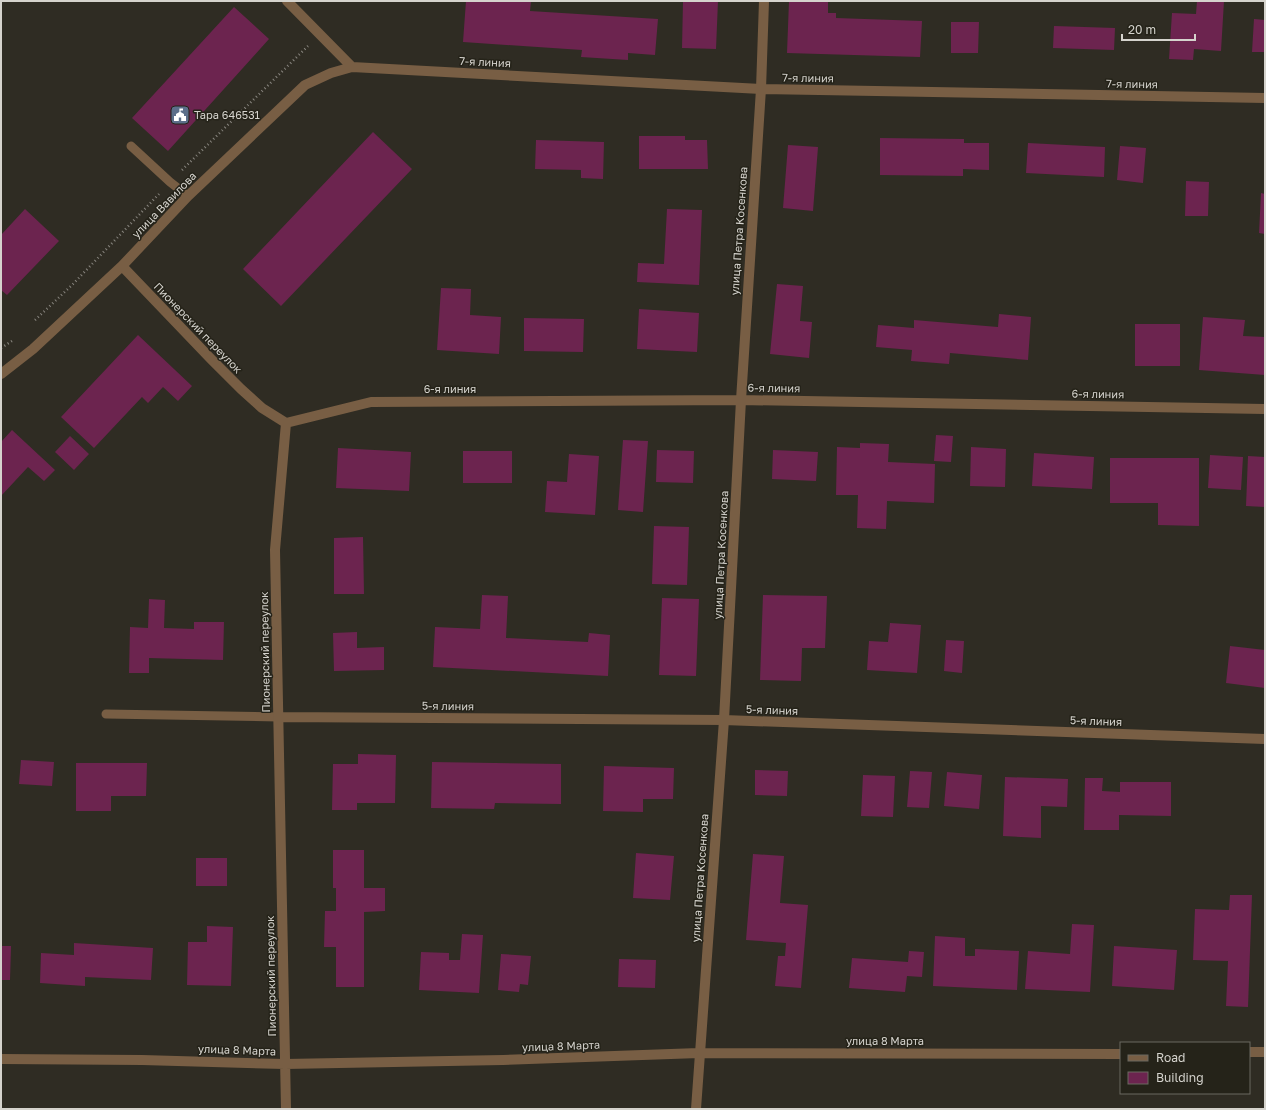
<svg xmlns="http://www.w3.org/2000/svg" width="1266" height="1110" viewBox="0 0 1266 1110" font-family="'Golos Text',sans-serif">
	<rect width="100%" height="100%" fill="#2f2c23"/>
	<path fill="#6c244f" d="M466,1H531L530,11L658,19L655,55L628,53V60L581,57L582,50L463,42Z
		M683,1H718L716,49L682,48Z
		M789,1H828V13H836V18L922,21L920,57L787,53Z
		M1197,1H1224L1221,51L1194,49L1193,60L1169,59L1172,13L1196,14Z
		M234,7L269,39L168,151L132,118Z
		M1254,19L1265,20V52H1252Z
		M951,22H979L978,53H951Z
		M1054,26L1115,28L1114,50L1053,48Z
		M373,132L412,169L281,306L243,269Z
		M639,136H685V140H707L708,169H639Z
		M880,138L964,139V143H989V170L963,169V176L880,175Z
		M536,140L604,142L603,179L581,178V170L535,169Z
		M1028,143L1105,147L1104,177L1026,173Z
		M788,145L818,147L813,211L783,208Z
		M1120,146L1146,148L1143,183L1117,180Z
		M1186,181L1209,182L1208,216H1185Z
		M1261,193L1265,194V234L1259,233Z
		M25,209L59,241L7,295L1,290V235Z
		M667,209L702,210L699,285L637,282L638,263L664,264Z
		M777,284L803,286L800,321L812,322L809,358L770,354Z
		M441,288L471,289L470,315L501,317L499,354L437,350Z
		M639,309L699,313L697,352L637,349Z
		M999,314L1031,317L1028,360L950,353L949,364L911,361L912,350L876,347L878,325L914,328V320L998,327Z
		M1203,317L1245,320L1243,336L1265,337V375L1199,370Z
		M524,318L584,319L583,352L524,351Z
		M1135,324H1180V366H1135Z
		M138,335L192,386L178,401L163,387L148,403L142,397L94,448L61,417Z
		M12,430L55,470L44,481L28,467L1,496V442Z
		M936,435L953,436L951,462L934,461Z
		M70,436L89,454L74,470L55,452Z
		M623,440L648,441L643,512L618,510Z
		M860,443L889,444L888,462L935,464L934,503L887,501L886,529L857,528L858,495H836L837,447L860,448Z
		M971,447L1006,449L1005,487L970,486Z
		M338,448L411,452L409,491L336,488Z
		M657,450L694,451L693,483L656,482Z
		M773,450L818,452L816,481L772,479Z
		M463,451H512V483H463Z
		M1034,453L1094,457L1092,489L1032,486Z
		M569,454L599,456L595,515L545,512L547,481L567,482Z
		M1210,455L1243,457L1241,490L1208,488Z
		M1248,456L1265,457V507L1246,506Z
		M1110,458H1199V526L1158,525V503H1110Z
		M654,526L689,527L687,585L652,584Z
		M363,537L364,594H334V538Z
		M482,595L508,596L506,638L588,642L589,633L610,635L608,676L433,667L435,627L480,629Z
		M763,595L827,596L825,648H802L801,681L760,680Z
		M662,598L699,599L696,676L659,675Z
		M149,599L165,600L164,628L194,629V622H224L223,660L149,658V673H129L130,627L148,628Z
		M890,623L921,625L917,673L867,670L869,641L888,642Z
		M357,632V648L384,647V670L334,671L333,633Z
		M946,640L964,641L962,673L944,671Z
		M1230,646L1265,650V688L1226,683Z
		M358,754L396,755L395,803H357V810H332L333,764H358Z
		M21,760L54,762L52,786L19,784Z
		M432,762L561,764V804L495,803L494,809L431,808Z
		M76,763H147L146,796H111V811H76Z
		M604,766L674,768L673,799H643V812L603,811Z
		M755,770L788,771L787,796L755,795Z
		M910,771L932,772L929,808L907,807Z
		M947,772L982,775L979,809L944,806Z
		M863,775L895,776L893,817L861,816Z
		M1005,777L1068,779L1067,807L1041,806V838L1003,836Z
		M1085,778H1103L1102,791L1120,792V782H1171V816L1119,815V830H1084Z
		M333,850H364V888H385V911L364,912V987H336V947H324L325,911H336V888H333Z
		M636,853L674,856L670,900L633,898Z
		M753,854L784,856L780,903L808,905L801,988L775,986L778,956H785L786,943L746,940Z
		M196,858H227V886H196Z
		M1230,895H1252L1248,1007L1226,1006L1228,961L1193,960L1195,909L1229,910Z
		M1072,924L1094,925L1090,992L1025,989L1028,951L1070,954Z
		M207,926L233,927L231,986L187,985L188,942H207Z
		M462,934L483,935L479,993L419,990L421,952L449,953V960H460Z
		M935,936L965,938V956H975V949L1019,951L1017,990L933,986Z
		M74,943L153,948L151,980L85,977V986L40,983L41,953L74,955Z
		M1,946H11L10,980H1Z
		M1114,946L1177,950L1174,990L1112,986Z
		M909,951L924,952L922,977L907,976L905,992L849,988L852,958L908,962Z
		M501,954L531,956L528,985L520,984L519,992L498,990Z
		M619,959L656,960L655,988L618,987Z"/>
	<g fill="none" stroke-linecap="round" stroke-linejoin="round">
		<path stroke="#8a8780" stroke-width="2.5" stroke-dasharray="1 3" stroke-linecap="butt" d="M182,170L308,46
			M35,320L73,284L159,194
			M1,348L12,341"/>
		<path stroke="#785e44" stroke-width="9" d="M131,146L170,182L188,196
			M106,714L279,717"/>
		<path stroke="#785e44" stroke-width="10" d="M287,1L352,67
			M122,266L211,359L241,389L262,408L286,423L275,550L286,1109
			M1,374L33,349L122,266L188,196L305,85L331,73L352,67L761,89L1265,98
			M286,423L371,402L741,400L1265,409
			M279,717L724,720L1265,739
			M1249,1052H1265
			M1,1059L142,1060L285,1064L503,1060L699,1053L1121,1054
			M696,1109L724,720L741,400L761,89L764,1"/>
	</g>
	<defs>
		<g id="civic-square" transform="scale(1)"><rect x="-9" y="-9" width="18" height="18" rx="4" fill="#5c6f8a" stroke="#252319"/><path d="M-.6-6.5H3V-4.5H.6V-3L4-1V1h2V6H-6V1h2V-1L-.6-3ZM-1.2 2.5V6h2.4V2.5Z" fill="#fff"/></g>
	</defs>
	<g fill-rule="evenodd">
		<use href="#civic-square" x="180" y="115"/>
	</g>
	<g text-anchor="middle" stroke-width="3" stroke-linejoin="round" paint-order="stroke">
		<g font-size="11" fill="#d5d3cd" stroke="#252319">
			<text transform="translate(485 62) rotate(3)" y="4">7-я линия</text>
			<text transform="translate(808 78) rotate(1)" y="4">7-я линия</text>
			<text transform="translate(1132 84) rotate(1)" y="4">7-я линия</text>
			<text transform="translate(164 205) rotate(-46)" y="4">улица Вавилова</text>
			<text transform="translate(739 231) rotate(-86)" y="4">улица Петра Косенкова</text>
			<text transform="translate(198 328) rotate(46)" y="4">Пионерский переулок</text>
			<text transform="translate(774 388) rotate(1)" y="4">6-я линия</text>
			<text x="450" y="393">6-я линия</text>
			<text transform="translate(1098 394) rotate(1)" y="4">6-я линия</text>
			<text transform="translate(721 555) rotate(-87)" y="4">улица Петра Косенкова</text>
			<text transform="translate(265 652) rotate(-91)" y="4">Пионерский переулок</text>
			<text transform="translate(448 706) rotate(1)" y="4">5-я линия</text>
			<text transform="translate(772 710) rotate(2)" y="4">5-я линия</text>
			<text transform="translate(1096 721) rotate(2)" y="4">5-я линия</text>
			<text transform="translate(700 878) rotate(-86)" y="4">улица Петра Косенкова</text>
			<text transform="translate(271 976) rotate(-91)" y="4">Пионерский переулок</text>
			<text x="885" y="1045">улица 8 Марта</text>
			<text transform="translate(561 1046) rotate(-2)" y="4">улица 8 Марта</text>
			<text transform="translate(237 1050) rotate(2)" y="4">улица 8 Марта</text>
		</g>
		<g font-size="11" fill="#d5d3cd" stroke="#252319" text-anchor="start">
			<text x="194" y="119">Тара 646531</text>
		</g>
	</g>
	<rect width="1266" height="1110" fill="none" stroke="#d5d3cd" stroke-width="4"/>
	<rect x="1120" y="1042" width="130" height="52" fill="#252319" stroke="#6b6961"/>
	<rect x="1128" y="1055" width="20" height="6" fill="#785e44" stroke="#6b6961"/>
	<text x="1156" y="1062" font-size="12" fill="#d5d3cd">Road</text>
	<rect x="1128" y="1072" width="20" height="12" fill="#6c244f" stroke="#6b6961"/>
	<text x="1156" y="1082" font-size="12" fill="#d5d3cd">Building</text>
	<path d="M1122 34v6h73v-6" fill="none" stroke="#d5d3cd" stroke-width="2"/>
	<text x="1128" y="34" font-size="12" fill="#d5d3cd" stroke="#252319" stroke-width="3" paint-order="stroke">20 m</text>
</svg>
